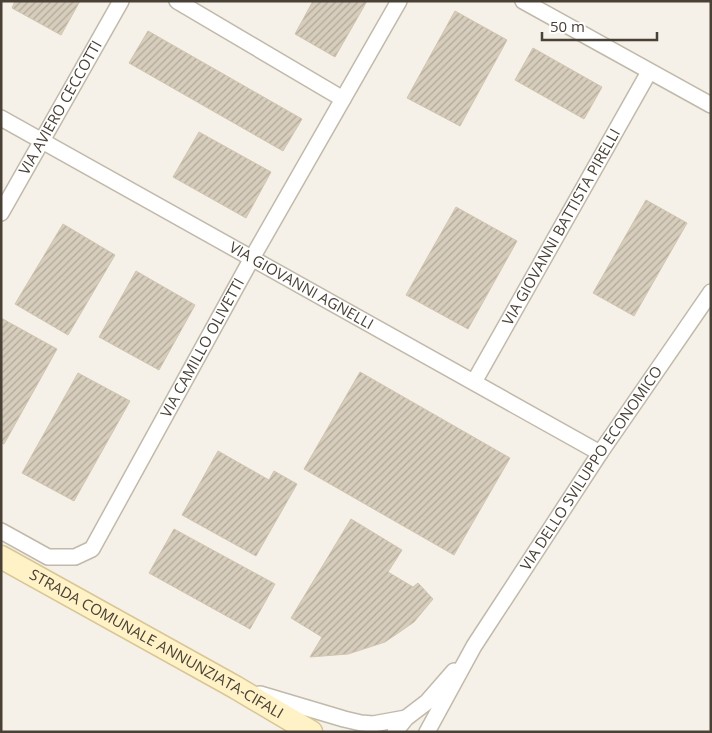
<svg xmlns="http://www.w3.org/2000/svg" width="712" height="733" viewBox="0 0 712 733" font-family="'Open Sans',sans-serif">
	<defs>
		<pattern id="building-hatch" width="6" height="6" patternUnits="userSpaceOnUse" patternTransform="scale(1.25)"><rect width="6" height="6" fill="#d7cdbc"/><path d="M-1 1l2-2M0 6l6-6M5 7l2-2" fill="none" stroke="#b0a89a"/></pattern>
	</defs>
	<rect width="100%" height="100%" fill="#f5f1e8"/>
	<path fill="url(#building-hatch)" stroke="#d2c5af" d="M15,1H80L61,35L12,8Z
		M313,1H367L335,57L295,34Z
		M455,11L507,40L460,126L407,98Z
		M148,31L302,119L283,151L129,63Z
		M533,48L602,87L584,119L515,80Z
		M199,132L271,172L246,218L173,177Z
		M646,200L687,223L634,316L593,293Z
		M456,207L517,241L468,329L406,295Z
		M63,224L115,255L68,335L15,304Z
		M136,271L195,305L159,370L99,337Z
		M1,318L57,349L4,444L1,443Z
		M360,372L510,458L454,555L304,469Z
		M78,373L130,401L74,501L22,473Z
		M218,451L269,480L274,471L297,484L256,556L182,515Z
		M351,519L402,550L388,572L413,587L418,583L433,599L414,622L385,642L348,654L310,657L322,637L291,618Z
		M174,529L275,584L250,629L149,573Z"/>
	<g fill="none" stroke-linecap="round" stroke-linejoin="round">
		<g stroke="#c1b9aa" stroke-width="18">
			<g id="street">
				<path d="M177,1L343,99"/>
				<path d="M523,1L711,105"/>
				<path id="s1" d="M1,118L600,453"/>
				<path id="s2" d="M1,213L121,1"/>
				<path id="s3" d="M474,382L649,72"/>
				<path id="s4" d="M1,531L48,557H75L92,549L252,258L399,1"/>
				<path d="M260,694L344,719L361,723L373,724L406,718"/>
				<path d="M395,732L406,718L427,702L454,671"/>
				<path id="s5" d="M427,732L474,646L600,453L711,292"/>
			</g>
		</g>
		<g stroke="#d8c695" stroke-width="25">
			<g id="secondary">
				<path id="s6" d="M1,557L235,687L311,732"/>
			</g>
		</g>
		<use href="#street" stroke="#fff" stroke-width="15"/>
		<use href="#secondary" stroke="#fff2c7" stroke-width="22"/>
	</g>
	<g text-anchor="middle" stroke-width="4" stroke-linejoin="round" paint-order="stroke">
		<g font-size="15" fill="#494136" stroke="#fff">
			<text dy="5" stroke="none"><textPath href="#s2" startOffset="121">VIA AVIERO CECCOTTI</textPath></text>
			<text dy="5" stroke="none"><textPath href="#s3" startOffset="178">VIA GIOVANNI BATTISTA PIRELLI</textPath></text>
			<text dy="5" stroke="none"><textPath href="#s1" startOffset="344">VIA GIOVANNI AGNELLI</textPath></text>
			<text dy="5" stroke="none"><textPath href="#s4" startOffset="329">VIA CAMILLO OLIVETTI</textPath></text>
			<text dy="5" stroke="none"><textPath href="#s5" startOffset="311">VIA DELLO SVILUPPO ECONOMICO</textPath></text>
			<text dy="5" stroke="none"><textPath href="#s6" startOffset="178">STRADA COMUNALE ANNUNZIATA-CIFALI</textPath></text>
		</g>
	</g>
	<rect width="712" height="733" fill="none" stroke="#494136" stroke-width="5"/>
	<path d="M542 32v8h115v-8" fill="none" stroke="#494136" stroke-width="2.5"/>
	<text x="550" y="32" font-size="15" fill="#494136" stroke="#ffffff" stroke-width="4" paint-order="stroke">50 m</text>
</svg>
